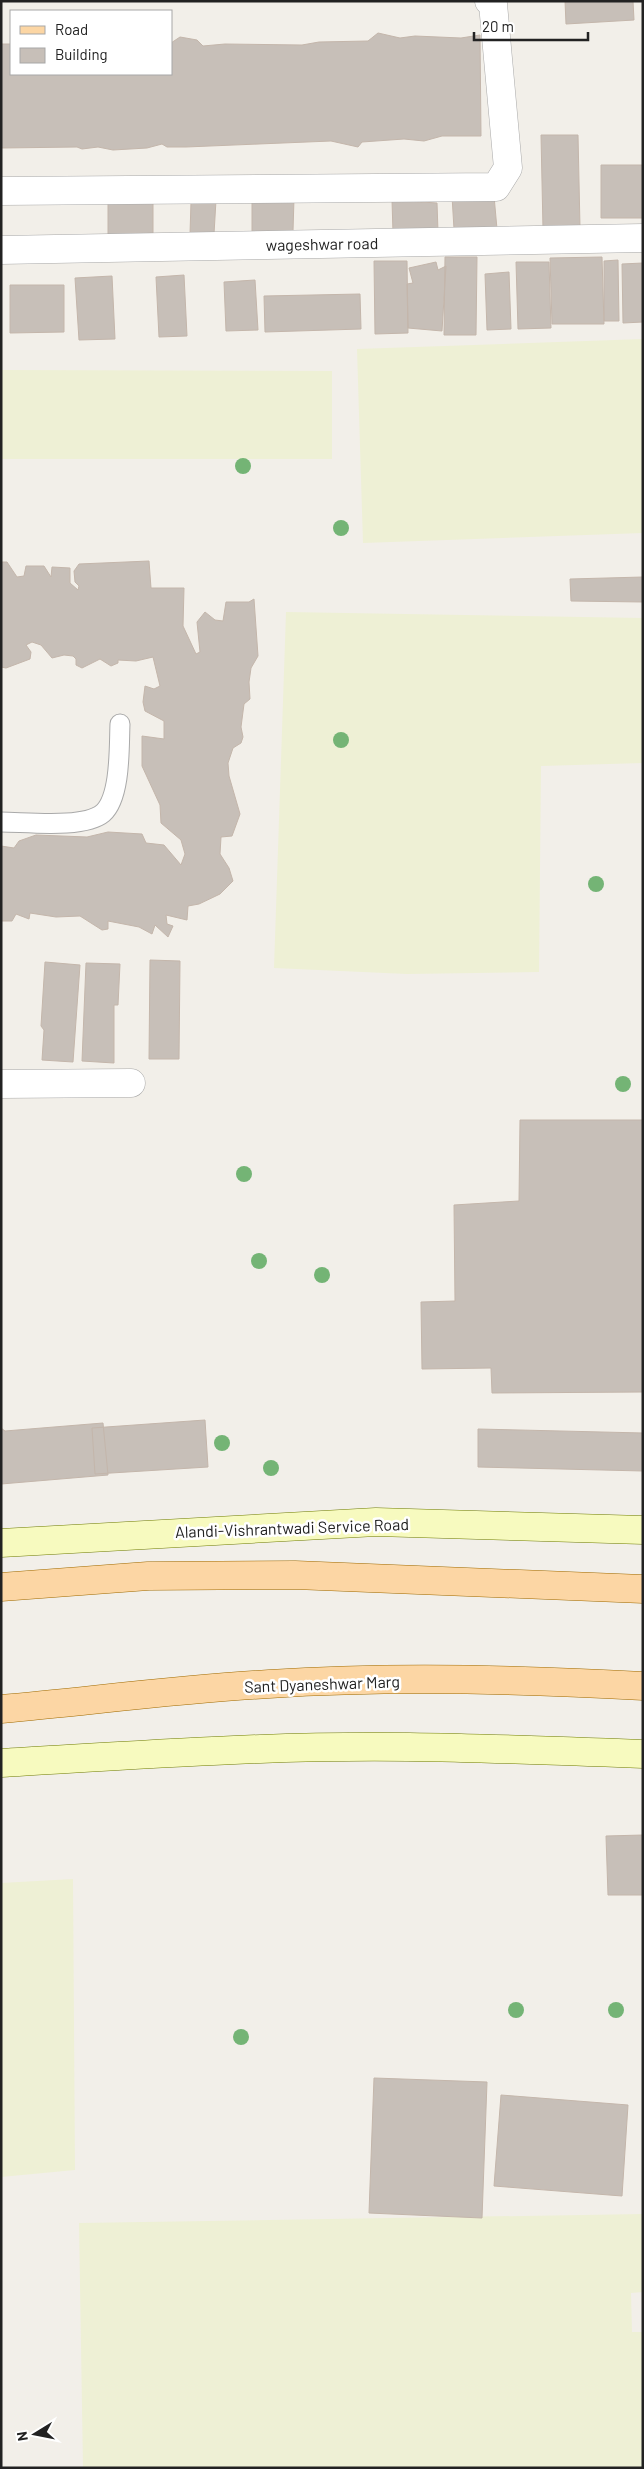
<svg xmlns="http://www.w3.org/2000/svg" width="644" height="2469" viewBox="0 0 644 2469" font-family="Barlow,sans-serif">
	<rect width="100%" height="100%" fill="#f2efe9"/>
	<path fill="#eef0d5" d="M643,339V533L363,543L357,349Z
		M1,370L332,371V459H1Z
		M286,612L643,618V763L541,766L539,972L407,974L274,968Z
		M73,1879L75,2170L1,2177V1883Z
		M643,2214V2292L631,2293L632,2332H643V2468H83L79,2223Z"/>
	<path fill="#c7bfb8" stroke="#c4b6ab" d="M565,1H633L634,20L566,24Z
		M378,33L400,38L415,36L461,38L480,35L481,136H442L424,141L404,139L362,142L358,147L331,141L186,147H167L162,144L147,148L113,150L98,147L82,149L77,147L1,148V44H11V74H171V43L180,37L197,40L203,46L225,44L302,45L319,42L368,41Z
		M541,135H578L580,228L543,229Z
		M601,165H643V218H601Z
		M452,196H494L497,229H454Z
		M252,198H294L293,231L252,232Z
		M216,200L214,234H190L191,202Z
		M392,200L437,203L438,232L393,233Z
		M108,201H153V233L108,237Z
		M445,257H477L476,335H444Z
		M602,257L604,324H552L550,258Z
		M618,260L619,321H604V261Z
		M374,261H407L408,333L375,334Z
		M436,262L438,270L446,266L442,331L408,328L407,284L413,283L409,268Z
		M516,262H549L551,328L518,329Z
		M643,263V322L623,323L622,264Z
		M509,272L511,329L487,330L485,274Z
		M184,275L187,336L159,337L156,277Z
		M112,276L115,339L79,340L75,278Z
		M255,280L258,330L226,331L224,282Z
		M10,285H64V332L10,333Z
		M360,294L361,329L265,332L264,296Z
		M149,561L151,588H184L183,626L196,654L200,652L197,622L205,612L215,620L223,621L226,602H249L254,599L258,656L251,668L249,682L250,699L244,704L241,727L243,737L241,743L233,748L228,763L229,776L240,814L232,836L221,837L220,854L229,868L233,881L220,894L199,904L188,906L187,920L166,915L167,924L173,926L168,937L155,925L152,934L139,927L108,921V929L102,930L80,916L56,917L30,913L29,919L16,914L12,921H1V846L14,848L19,841L36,835L87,837L108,832L142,834L146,843L164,845L181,865L185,854L181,840L161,823L160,805L142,766V736L164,739V721L145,711L143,702L145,686L154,689L160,686L153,657L136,661L118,660V663L111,666L100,659L82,668L76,665V659L73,656L64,655L52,658L41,645L32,642L26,645L31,652L30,659L6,668L1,667V562H7L17,577L24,576L26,566H44L51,577L52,567L70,568V583L78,590L79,586L75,582L74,571L79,564Z
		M643,577V602L571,601L570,579Z
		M150,960L180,961L179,1059H149Z
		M45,962L80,965L73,1062L42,1060L44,1030L41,1026Z
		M86,963L120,964L118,1005H114V1063L82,1061Z
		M520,1120H643V1392L492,1393L491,1368L422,1369L421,1302L455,1301L454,1205L519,1201Z
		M205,1420L208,1467L95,1474L92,1428Z
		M103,1423L108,1475L1,1484V1428L5,1431Z
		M478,1429L643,1433V1471L478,1467Z
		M643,1835V1895H608L606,1836Z
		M374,2078L487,2082L482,2218L369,2213Z
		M501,2095L628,2105L622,2196L494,2186Z"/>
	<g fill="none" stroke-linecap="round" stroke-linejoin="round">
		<g stroke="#a9a9a9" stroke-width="21">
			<path id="lane" d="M1,822C26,822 84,829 103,813C121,797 119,746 120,724"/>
		</g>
		<g stroke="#a9a9a9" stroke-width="29">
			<path id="street" d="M1,191L496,187L508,168L493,4L489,1
				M1,250L643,238
				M1,1084L131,1083"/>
		</g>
		<g stroke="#707d05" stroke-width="29">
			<path id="secondary" d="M1,1543L376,1522L643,1530
				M1,1763C137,1755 273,1745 409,1747C487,1748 565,1751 643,1754"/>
		</g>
		<g stroke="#a06b00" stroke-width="29">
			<path id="primary" d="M1,1587L148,1576L295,1575L643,1589
				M1,1709C90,1701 179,1689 269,1684C392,1676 519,1679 643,1686"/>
		</g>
		<use href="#lane" stroke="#fff" stroke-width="19"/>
		<use href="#street" stroke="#fff" stroke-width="28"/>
		<use href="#secondary" stroke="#f7fabf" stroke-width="28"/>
		<use href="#primary" stroke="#fcd6a4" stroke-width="28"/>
	</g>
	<g fill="#74b475">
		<circle cx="243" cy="466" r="8"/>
		<circle cx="341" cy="528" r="8"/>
		<circle cx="341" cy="740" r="8"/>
		<circle cx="596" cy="884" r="8"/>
		<circle cx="623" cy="1084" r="8"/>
		<circle cx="244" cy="1174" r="8"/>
		<circle cx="259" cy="1261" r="8"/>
		<circle cx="322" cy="1275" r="8"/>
		<circle cx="222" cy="1443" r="8"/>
		<circle cx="271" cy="1468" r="8"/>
		<circle cx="516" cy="2010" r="8"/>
		<circle cx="616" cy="2010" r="8"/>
		<circle cx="241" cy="2037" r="8"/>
	</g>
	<g text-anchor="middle" stroke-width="5" stroke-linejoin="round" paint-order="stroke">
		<g font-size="16" fill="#222" stroke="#fff">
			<text transform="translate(322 244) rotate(-1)" y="6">wageshwar road</text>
			<text transform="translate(292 1528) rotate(-2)" y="6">Alandi-Vishrantwadi Service Road</text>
			<text transform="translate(322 1684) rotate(-2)" y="6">Sant Dyaneshwar Marg</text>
		</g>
	</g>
	<rect width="644" height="2469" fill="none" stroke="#222222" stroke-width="5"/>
	<rect x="10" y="10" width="162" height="65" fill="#ffffff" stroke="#a7a7a7"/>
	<rect x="20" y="26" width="25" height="8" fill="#fcd6a4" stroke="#a7a7a7"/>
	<text x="55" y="35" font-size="15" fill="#222222">Road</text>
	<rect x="20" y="48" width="25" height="15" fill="#c7bfb8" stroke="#a7a7a7"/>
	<text x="55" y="60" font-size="15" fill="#222222">Building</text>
	<g transform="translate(35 2434) rotate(260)" stroke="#ffffff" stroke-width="4" paint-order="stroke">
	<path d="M0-4L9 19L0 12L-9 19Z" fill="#222222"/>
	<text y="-8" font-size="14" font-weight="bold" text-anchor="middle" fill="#222222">N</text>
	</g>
	<path d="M474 32v8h114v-8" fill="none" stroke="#222222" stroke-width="2.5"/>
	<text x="482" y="32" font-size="15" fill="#222222" stroke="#ffffff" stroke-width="4" paint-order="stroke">20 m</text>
</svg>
